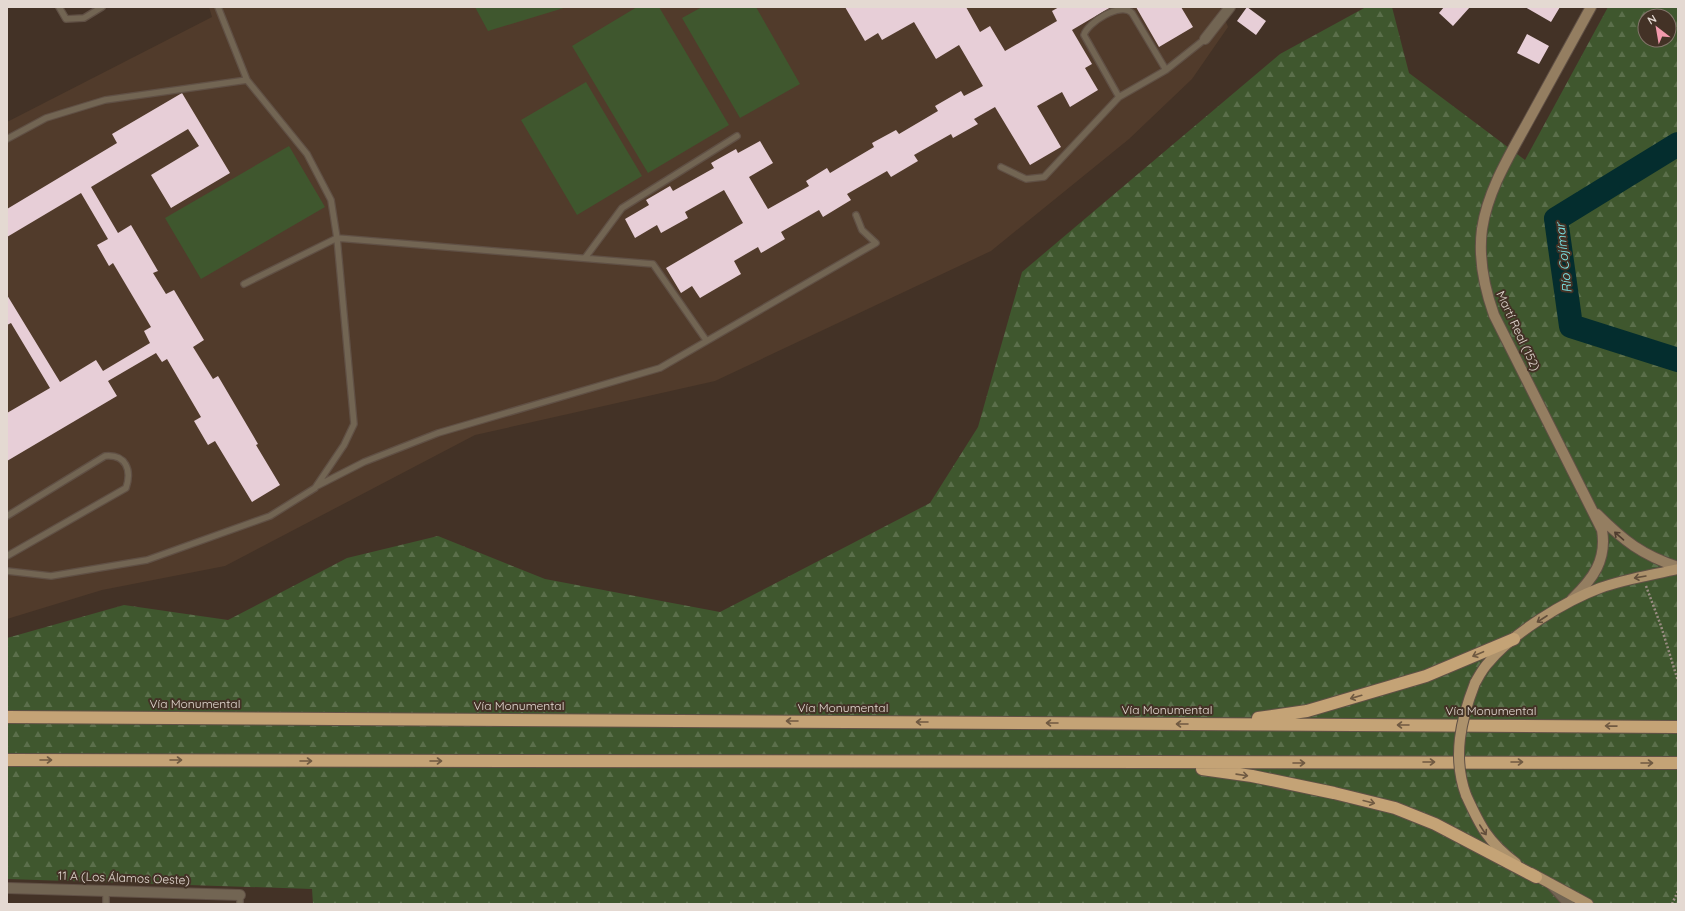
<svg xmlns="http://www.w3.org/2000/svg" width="1685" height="911" viewBox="0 0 1685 911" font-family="Quicksand,sans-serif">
	<defs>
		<pattern id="forest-firs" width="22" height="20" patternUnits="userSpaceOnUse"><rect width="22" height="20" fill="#3f572e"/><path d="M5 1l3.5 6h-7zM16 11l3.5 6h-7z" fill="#5b6f4b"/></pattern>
	</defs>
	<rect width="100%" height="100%" fill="#433226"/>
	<path fill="#513b2b" d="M209,7H1220L1228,27L1192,79L1129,139L991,251L715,381L475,435L225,566L102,590L7,619V122L212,17Z"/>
	<path fill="#3f572e" d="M475,7H567L488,31Z
		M637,7H659L729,125L648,173L572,46Z
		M702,7H756L800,84L740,118L682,18Z
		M586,82L642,176L577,215L521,120Z
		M289,146L325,207L201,279L165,218Z"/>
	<path fill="url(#forest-firs)" fill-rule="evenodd" d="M1366,7H1392L1409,73L1525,160L1608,7H1678V904H313L312,889L7,879V638L124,605L228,620L347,558L438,536L545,579L720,612L930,503L978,427L1022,272L1280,54ZM1645,16H1669V40H1645Z"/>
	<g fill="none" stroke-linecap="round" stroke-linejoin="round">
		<path stroke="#042d2e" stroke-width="24" d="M1678,144L1556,219L1571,326L1678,360"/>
	</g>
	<path fill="#e7ced7" d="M845,7H966L980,32L990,26L1005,51L1057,21L1052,11L1059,7H1111L1072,30L1092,64L1085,68L1098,90L1070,107L1062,92L1037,106L1061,147L1030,165L995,107L974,119L978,124L953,138L951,134L914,155L918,161L891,177L887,171L847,194L851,200L823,217L819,210L781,232L785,239L761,253L758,247L734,261L741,274L700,298L692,286L681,293L666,268L743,223L724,190L685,212L688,218L661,233L657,225L635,238L625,219L649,205L646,200L670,186L673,191L714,168L711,163L736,149L738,153L760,141L773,163L749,177L768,209L809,186L806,181L827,168L830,173L874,147L872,143L896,130L899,134L938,111L935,106L961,91L964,96L983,86L959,45L936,59L914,22L882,40L878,33L865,41Z
		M1136,7H1181L1193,27L1159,47Z
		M1247,7L1266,21L1256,35L1237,21Z
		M1444,7H1470L1453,26L1439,13Z
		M1525,7H1560L1551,22Z
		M1527,34L1549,46L1539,64L1517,53Z
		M182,93L230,173L171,208L151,175L199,146L188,129L91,187L118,233L131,225L158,271L153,273L166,294L174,290L204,340L193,347L213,379L218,376L258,444L256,445L280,485L252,502L215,441L208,445L194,421L201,417L167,359L162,362L156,353L108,381L117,396L7,461V413L50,388L11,323L7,325V295L60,382L96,360L103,371L150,343L144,331L151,327L113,263L109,266L97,245L108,239L81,193L7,237V209L117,143L112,134Z"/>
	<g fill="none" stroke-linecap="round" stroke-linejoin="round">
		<g stroke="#605045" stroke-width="8">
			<path id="lane" d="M59,7L66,19L84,18L102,7
				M218,7L247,80
				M1119,97L1084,35C1087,23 1121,1 1132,13L1166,70
				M7,139L46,118L105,100L247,80L307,154L331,200L337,238L354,424L344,445L315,488L270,516L147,560L51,576L7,571
				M1001,167L1026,179L1044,177L1119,97L1166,70L1205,39
				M585,258L622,208L737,136
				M244,284L337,238L653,264L706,340
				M317,486L364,462L438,433L660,368L876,243L862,230L856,215
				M7,516L105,456C126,454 132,470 126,488L7,556
				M106,890V904
				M240,895V904"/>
		</g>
		<g stroke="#605045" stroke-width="12">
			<path id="street" d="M1205,39L1230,7
				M1551,884L1569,904
				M7,888L240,895"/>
		</g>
		<g stroke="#605045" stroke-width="12">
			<path id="secondary" d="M1597,514C1624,541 1642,555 1678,567
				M1572,599C1593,579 1607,560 1602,530L1494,315C1484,287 1478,259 1482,229C1488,189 1511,153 1530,118C1550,81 1571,44 1591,7"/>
		</g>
		<g stroke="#605045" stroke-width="12">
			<path id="primary" d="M1475,683C1479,676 1483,668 1489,662C1513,633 1565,601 1600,588C1625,579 1652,575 1678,569
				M1466,795C1480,826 1488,842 1516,863
				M1531,873L1588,904"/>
		</g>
		<g stroke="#605045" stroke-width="14">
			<path id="highway" d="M7,717L1678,727
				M1258,718L1307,711L1426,676L1514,639
				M7,760L1678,763
				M1202,769L1252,776L1334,793L1395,808L1435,824L1536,877"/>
		</g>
		<path stroke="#998c82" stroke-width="2.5" stroke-dasharray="2 2" stroke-linecap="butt" d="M1646,586L1661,626L1678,681
			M1672,904L1678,891"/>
		<use href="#lane" stroke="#726553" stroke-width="5.5"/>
		<use href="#street" stroke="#726553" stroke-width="10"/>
		<use href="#secondary" stroke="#947e61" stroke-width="10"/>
		<use href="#primary" stroke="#ad926c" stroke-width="10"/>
		<use href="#highway" stroke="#c4a376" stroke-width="12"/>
		<g stroke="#605045" stroke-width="12" stroke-linecap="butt">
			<path id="primary-bridge" d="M1466,795C1452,757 1461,719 1475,683"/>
		</g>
		<use href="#primary-bridge" stroke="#ad926c" stroke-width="10"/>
	</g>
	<defs><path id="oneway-shaft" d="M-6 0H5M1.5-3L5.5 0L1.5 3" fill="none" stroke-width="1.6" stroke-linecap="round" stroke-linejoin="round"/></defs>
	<use stroke="#4f3d2f" href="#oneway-shaft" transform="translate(1619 536) rotate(-139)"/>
	<g stroke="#634f3b">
		<use href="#oneway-shaft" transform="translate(1640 577) rotate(170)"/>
		<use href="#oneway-shaft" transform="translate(1542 619) rotate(147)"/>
		<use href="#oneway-shaft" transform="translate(1483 830) rotate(57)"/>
	</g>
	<g stroke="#705a42">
		<use href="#oneway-shaft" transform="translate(1478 654) rotate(157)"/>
		<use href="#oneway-shaft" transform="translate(1356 697) rotate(164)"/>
		<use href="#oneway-shaft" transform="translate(792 721) rotate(-180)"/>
		<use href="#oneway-shaft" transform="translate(922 722) rotate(-180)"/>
		<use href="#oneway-shaft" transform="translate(1052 723) rotate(-180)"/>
		<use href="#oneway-shaft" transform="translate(1182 724) rotate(-180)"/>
		<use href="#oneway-shaft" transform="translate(1403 725) rotate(-180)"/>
		<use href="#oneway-shaft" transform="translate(1611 726) rotate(-179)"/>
		<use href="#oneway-shaft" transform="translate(46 760)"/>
		<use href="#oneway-shaft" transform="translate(176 760)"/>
		<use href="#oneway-shaft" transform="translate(306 761)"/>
		<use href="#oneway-shaft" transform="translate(436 761)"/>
		<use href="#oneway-shaft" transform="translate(1429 762)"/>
		<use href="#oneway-shaft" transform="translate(1517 762)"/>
		<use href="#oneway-shaft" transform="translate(1299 763)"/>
		<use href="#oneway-shaft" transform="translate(1647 763)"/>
		<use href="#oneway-shaft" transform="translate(1242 775) rotate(8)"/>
		<use href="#oneway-shaft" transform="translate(1369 802) rotate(14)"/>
	</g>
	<g text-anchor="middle" stroke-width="4" stroke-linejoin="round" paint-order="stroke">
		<g font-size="12" fill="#e4d9d2" stroke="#433226">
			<text transform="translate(1518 331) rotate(65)" y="4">Martí Real (152)</text>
			<text x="195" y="708">Vía Monumental</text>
			<text x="519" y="710">Vía Monumental</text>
			<text x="843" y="712">Vía Monumental</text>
			<text x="1167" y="714">Vía Monumental</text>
			<text x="1491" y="715">Vía Monumental</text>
			<text transform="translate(124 878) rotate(2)" y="4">11 A (Los Álamos Oeste)</text>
		</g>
		<g font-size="13" font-style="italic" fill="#7eeef1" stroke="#433226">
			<text transform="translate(1563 258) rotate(-96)" y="5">Río Cojímar</text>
		</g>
	</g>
	<rect width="1685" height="911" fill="none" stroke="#e4d9d2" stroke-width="16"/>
	<g transform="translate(1657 28) rotate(329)"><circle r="19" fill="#433226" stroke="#83756b"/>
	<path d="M0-3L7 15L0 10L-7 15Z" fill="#f29aad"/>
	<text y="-6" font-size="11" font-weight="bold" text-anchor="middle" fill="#e4d9d2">N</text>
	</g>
</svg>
